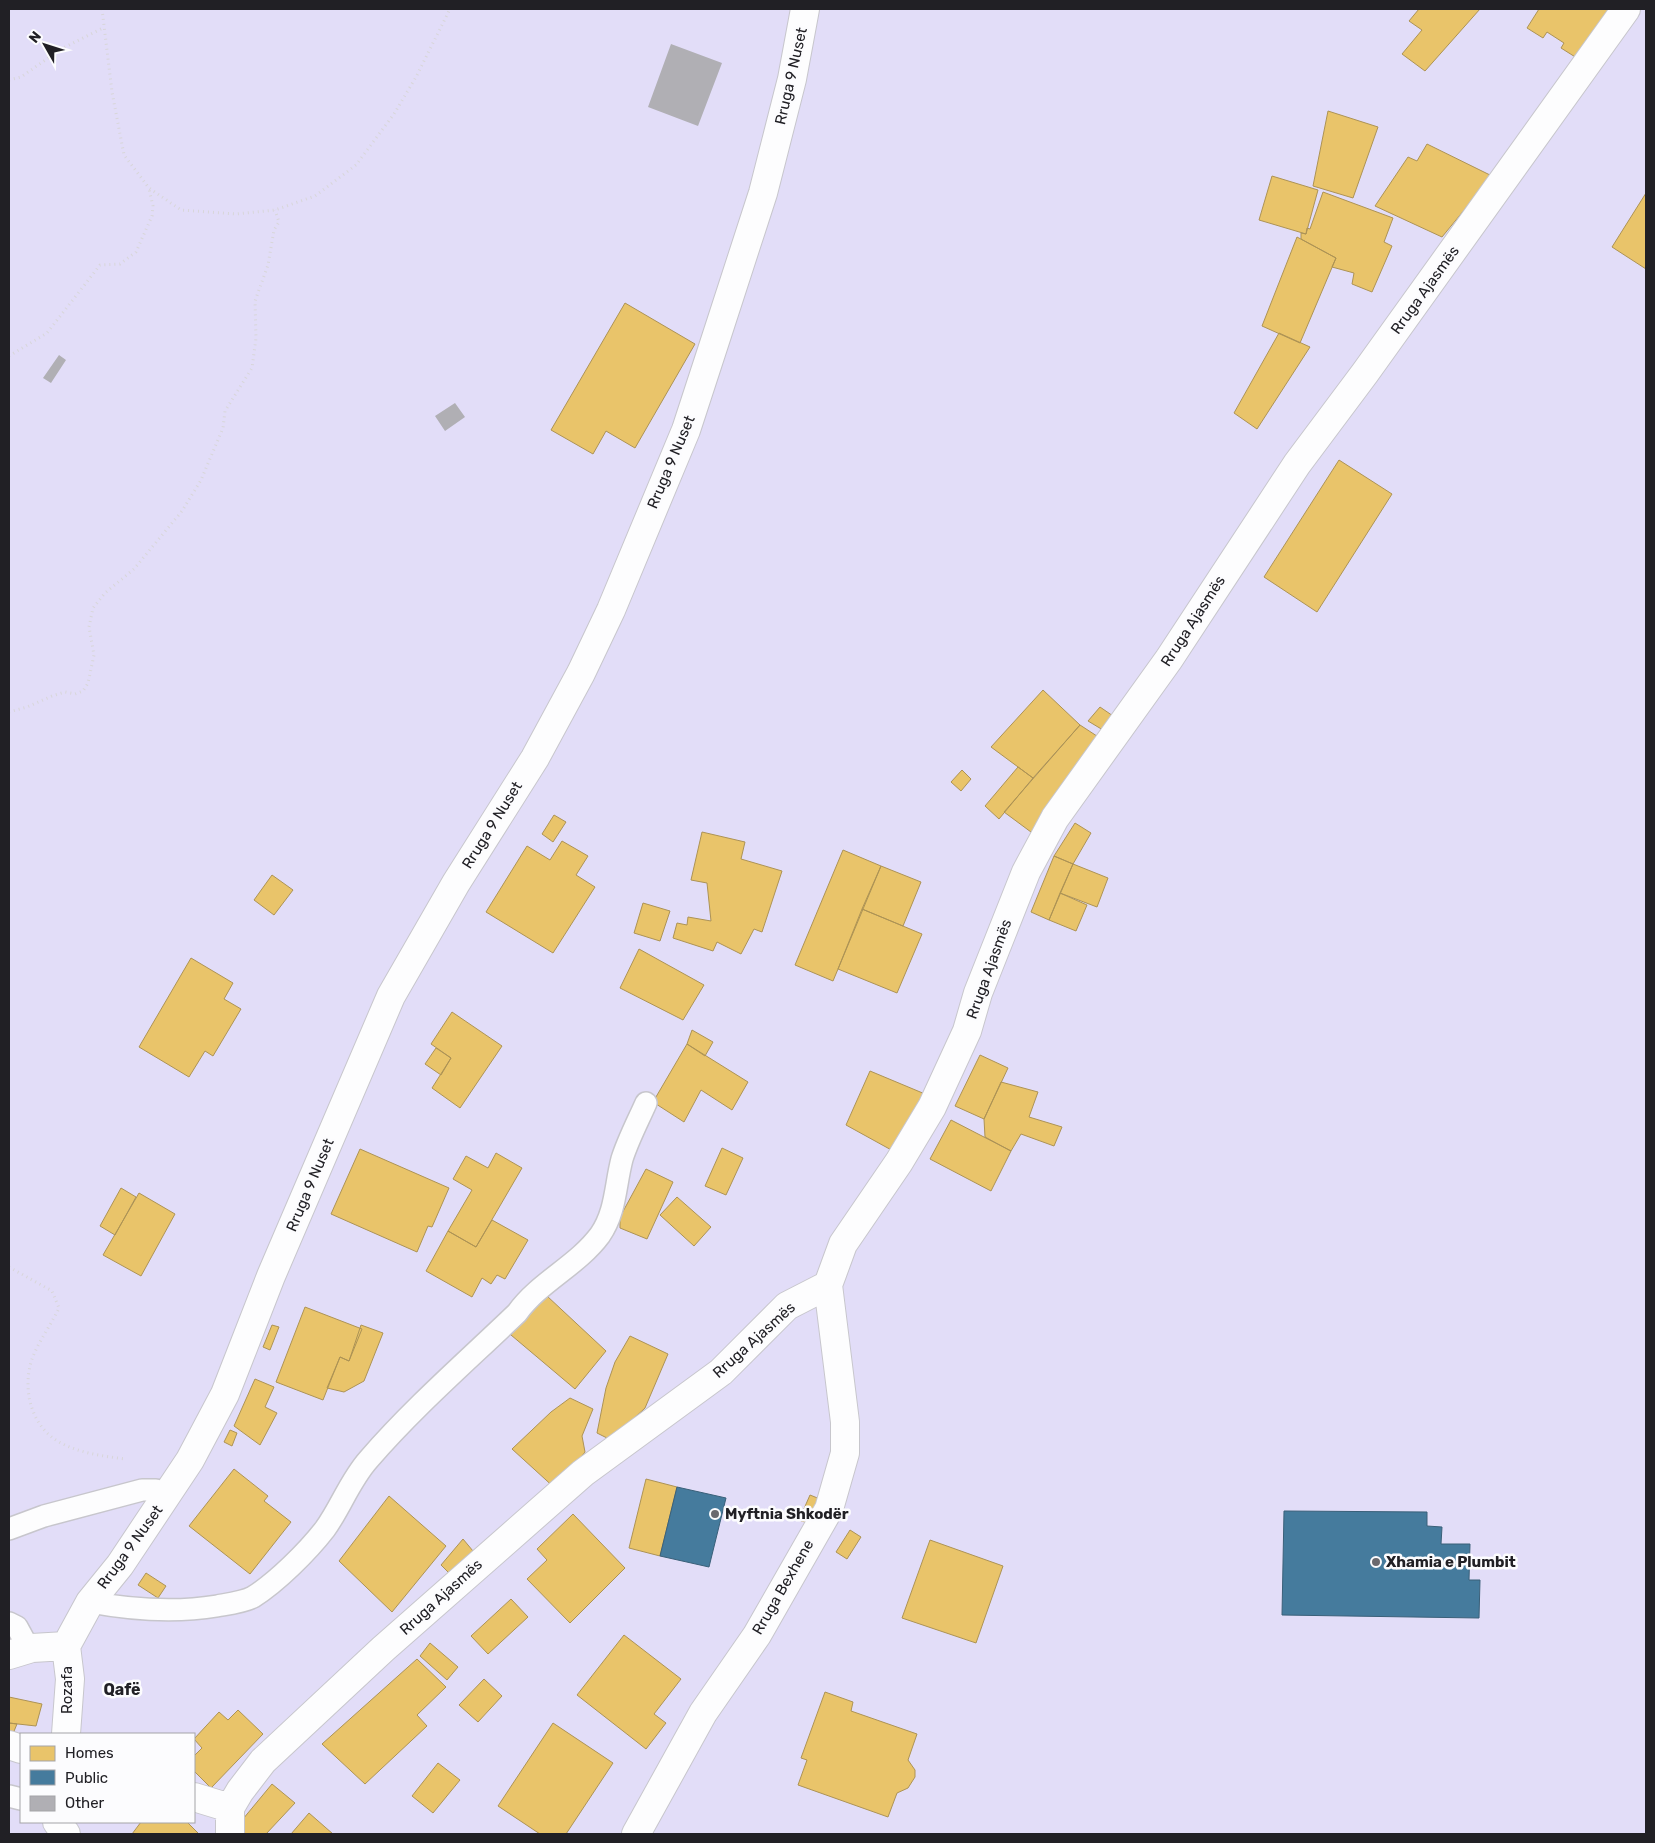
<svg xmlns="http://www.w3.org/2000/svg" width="1655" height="1843" viewBox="0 0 1655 1843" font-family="Rubik,sans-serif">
	<rect width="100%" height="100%" fill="#f1f0f7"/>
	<path fill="#e2ddf8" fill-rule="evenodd" d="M9,9H1646V1834H9ZM21,1734H194V1822H21Z"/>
	<path fill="#e9c46a" stroke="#ad9355" d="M1419,9H1480L1425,71L1402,54L1422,30L1409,21Z
		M1539,9H1611L1580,60L1561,48L1564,43L1547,32L1543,38L1527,28Z
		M1328,111L1378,127L1353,198L1313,186Z
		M1427,144L1492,176L1442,237L1375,206L1408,157L1417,161Z
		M1272,176L1318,190L1306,234L1259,220Z
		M1323,192L1393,218L1384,242L1392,246L1372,292L1352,284L1354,273L1332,267L1336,258L1301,239V233L1306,234L1307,228L1310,229Z
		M1646,193V269L1612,247Z
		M1297,237L1336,258L1300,343L1262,326Z
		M625,303L695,344L635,448L606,431L593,454L551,430Z
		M1279,333L1310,347L1257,429L1234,413Z
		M1339,460L1392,494L1317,612L1264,577Z
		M1043,690L1080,725L1033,778L991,747Z
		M1100,707L1116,718L1108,733L1088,721Z
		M1080,725L1103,740L1035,835L1004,812Z
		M1018,767L1033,778L999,819L985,806Z
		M962,770L971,779L961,791L951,782Z
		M554,815L566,822L553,842L542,834Z
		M1075,823L1091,833L1073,864L1054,856Z
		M702,832L745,842L741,859L782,871L762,932L754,929L741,954L717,942L713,951L673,938L677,923L687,925L688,917L711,921L707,883L691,880Z
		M562,841L588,856L576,875L595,887L553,953L486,912L527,846L550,860Z
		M843,850L881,866L833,981L795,965Z
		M1054,856L1073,864L1049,920L1031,912Z
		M1073,864L1108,878L1097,907L1060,893Z
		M881,866L921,882L903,926L862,909Z
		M272,875L293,890L274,915L254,900Z
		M1060,893L1087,905L1076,931L1049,920Z
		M643,903L670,911L660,941L634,933Z
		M862,909L922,934L897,993L838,969Z
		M639,949L704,985L683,1020L620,988Z
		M191,958L233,983L224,999L241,1009L213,1056L205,1051L189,1077L139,1047Z
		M452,1012L502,1046L460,1108L432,1088L451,1058L431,1044Z
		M692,1030L713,1042L705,1056L687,1044Z
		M687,1044L748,1082L732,1110L701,1090L684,1122L653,1102Z
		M436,1048L451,1058L441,1075L425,1064Z
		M980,1055L1008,1068L984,1119L955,1106Z
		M870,1071L925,1094L895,1152L846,1125Z
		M1001,1082L1038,1092L1029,1117L1062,1127L1054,1146L1021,1134L1011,1151L985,1137L984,1119Z
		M951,1120L1011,1151L991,1191L930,1159Z
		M722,1148L743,1158L726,1195L705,1186Z
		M360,1149L449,1188L432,1227L428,1226L417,1252L331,1214Z
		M496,1153L522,1168L476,1247L448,1231L472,1190L453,1179L466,1156L488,1168Z
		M646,1169L673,1182L647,1239L620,1228V1217Z
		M121,1188L136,1197L115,1235L100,1226Z
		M139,1193L175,1214L141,1276L103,1255Z
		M677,1197L711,1227L694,1246L660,1215Z
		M492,1220L528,1240L505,1279L497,1275L491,1284L482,1278L472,1297L426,1271L448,1231L476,1247Z
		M547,1296L606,1351L575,1389L511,1335L534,1302Z
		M305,1307L362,1329L349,1361L340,1357L323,1400L276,1382Z
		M272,1325L279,1327L270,1350L263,1347Z
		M361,1325L383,1333L364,1381L344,1392L327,1388L340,1357L349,1361Z
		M630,1336L668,1354L645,1408L611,1440L597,1433L606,1388L615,1362Z
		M255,1379L274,1387L265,1407L277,1413L260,1445L234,1426Z
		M570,1398L593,1409L582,1436L585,1452L557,1490L512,1449L551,1412Z
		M230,1430L237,1433L232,1446L224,1442Z
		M234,1469L268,1496L264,1501L291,1522L250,1574L189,1526Z
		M646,1479L677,1487L660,1556L629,1548Z
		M810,1495L825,1501L816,1526L799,1520Z
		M389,1496L446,1546L392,1612L339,1561Z
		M573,1514L625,1568L570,1623L527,1579L547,1560L537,1549Z
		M850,1530L861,1537L847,1559L836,1552Z
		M463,1539L478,1557L457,1581L441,1565Z
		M930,1540L1003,1566L976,1643L902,1618Z
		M146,1573L166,1586L158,1598L138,1585Z
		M511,1599L528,1617L488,1654L471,1636Z
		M624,1635L681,1679L654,1714L666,1723L646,1749L577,1695Z
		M430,1643L458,1667L447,1680L420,1656Z
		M417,1659L446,1687L417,1715L427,1726L365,1784L322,1744Z
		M484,1679L502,1696L478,1722L459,1705Z
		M825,1692L853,1702L851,1711L917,1734L908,1760L915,1770V1777L908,1788L897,1793L888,1817L798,1785L807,1760L801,1758Z
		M9,1697L42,1704L36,1726L9,1723Z
		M238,1710L263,1734L211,1788L194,1771V1756L202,1748L194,1739L219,1712L228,1720Z
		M9,1723L17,1724L12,1736L9,1735Z
		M553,1723L613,1763L566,1834H540L498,1806Z
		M438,1763L460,1780L433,1813L412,1796Z
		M272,1784L295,1803L266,1834H241L238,1825Z
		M309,1813L333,1834H291Z
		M141,1822H187L199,1834H132Z"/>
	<path fill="#457b9d" stroke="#3a6079" d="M677,1487L726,1498L709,1567L660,1556Z
		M1284,1511L1427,1512V1526L1442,1527L1441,1544H1470L1469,1580H1480L1479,1618L1282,1615Z"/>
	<path fill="#b0afb4" d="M671,44L722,63L698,126L648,107Z
		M59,355L66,360L51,383L43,378Z
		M455,403L465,417L445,431L435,416Z"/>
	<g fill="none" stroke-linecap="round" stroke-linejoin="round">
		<g stroke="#c7c6cc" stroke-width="24">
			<path id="lane" d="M9,1529L44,1516L142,1490H156L166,1497
				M90,1602C133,1610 174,1613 217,1606C228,1604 244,1602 253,1597C277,1582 308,1551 325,1529C341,1507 350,1480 369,1459C414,1407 467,1361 517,1313C539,1282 577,1266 600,1235C616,1212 615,1186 622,1159C628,1140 638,1121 646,1103
				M9,1623L17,1627L29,1649
				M9,1796L21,1799"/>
		</g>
		<g stroke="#c7c6cc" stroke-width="30">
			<path id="street" d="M66,1646L90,1602L120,1565L190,1460L225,1394L271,1276L391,996L456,883L535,758L581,673L611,610L686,430L715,341L763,193L792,79L805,9
				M66,1646L70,1679L66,1734
				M9,1655L32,1648L66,1646
				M9,1745L21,1749
				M194,1797L230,1808
				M57,1822L66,1834
				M230,1834V1808L240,1791L263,1761L383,1649L583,1473L721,1372L787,1306L828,1285L843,1244L899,1162L932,1107L967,1031L978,993L1026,872L1055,818L1169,659L1297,464L1365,373L1626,9
				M636,1834L703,1713L757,1635L829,1509L845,1453V1422L828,1285"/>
		</g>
		<path stroke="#d8d6d9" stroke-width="3" stroke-dasharray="1 4" stroke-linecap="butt" d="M102,9L112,92L124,155L149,188L181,210L236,214L275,210L315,196L356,165L394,114L416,77L450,9
			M9,80L21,77L61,49L103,28
			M9,356L47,333L100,265L120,264L136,252L152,216L153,206L149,189
			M9,712L27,707L52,696L65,692L75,694L83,691L88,683L94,655L89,627L93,608L105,593L134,569L182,511L201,480L223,428L225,411L252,368L256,338L255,301L268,265L274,230L279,222L275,210
			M9,1267L52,1291L59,1308C52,1323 41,1338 34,1354C21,1384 29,1425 59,1442C79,1453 102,1456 125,1459"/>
		<use href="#lane" stroke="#fdfdfe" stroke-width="21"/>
		<use href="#street" stroke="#fdfdfe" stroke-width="28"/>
	</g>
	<g fill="#6a696e" stroke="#fcfcfe" stroke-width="2">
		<circle cx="715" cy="1514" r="5"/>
		<circle cx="1376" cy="1562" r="5"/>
	</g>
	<g text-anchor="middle" stroke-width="5" stroke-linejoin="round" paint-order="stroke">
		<g font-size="15" fill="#212025" stroke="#fcfcfe">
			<text transform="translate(791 76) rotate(-77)" y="5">Rruga 9 Nuset</text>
			<text transform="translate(1425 290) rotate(-54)" y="5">Rruga Ajasmës</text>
			<text transform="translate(671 462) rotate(-67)" y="5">Rruga 9 Nuset</text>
			<text transform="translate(1193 621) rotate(-57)" y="5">Rruga Ajasmës</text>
			<text transform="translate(492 825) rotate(-58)" y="5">Rruga 9 Nuset</text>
			<text transform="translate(989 969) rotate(-70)" y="5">Rruga Ajasmës</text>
			<text transform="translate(310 1185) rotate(-67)" y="5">Rruga 9 Nuset</text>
			<text transform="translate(754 1340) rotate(-42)" y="5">Rruga Ajasmës</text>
			<text transform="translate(130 1547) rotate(-54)" y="5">Rruga 9 Nuset</text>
			<text transform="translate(783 1587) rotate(-60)" y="5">Rruga Bexhene</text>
			<text transform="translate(441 1597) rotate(-42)" y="5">Rruga Ajasmës</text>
			<text transform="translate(67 1690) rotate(-90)" y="5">Rozafa</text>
		</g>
		<g font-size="15" font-weight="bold" fill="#212025" stroke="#fcfcfe" text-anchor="start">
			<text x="725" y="1519">Myftnia Shkodër</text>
			<text x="1386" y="1567">Xhamia e Plumbit</text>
		</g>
		<g font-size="16" font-weight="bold" fill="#212025" stroke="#fcfcfe">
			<text x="122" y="1695">Qafë</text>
		</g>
	</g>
	<rect width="1655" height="1843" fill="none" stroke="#212025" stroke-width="20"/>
	<rect x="20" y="1733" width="175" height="90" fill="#fcfcfe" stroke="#a4a4a7"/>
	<rect x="30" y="1746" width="25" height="15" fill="#e9c46a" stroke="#a4a4a7"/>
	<text x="65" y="1758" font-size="15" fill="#212025">Homes</text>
	<rect x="30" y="1770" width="25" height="15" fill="#457b9d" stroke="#a4a4a7"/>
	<text x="65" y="1783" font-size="15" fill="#212025">Public</text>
	<rect x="30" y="1796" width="25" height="15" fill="#b0afb4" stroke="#a4a4a7"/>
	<text x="65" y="1808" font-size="15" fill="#212025">Other</text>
	<g transform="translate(45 45) rotate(309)" stroke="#fcfcfe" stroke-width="4" paint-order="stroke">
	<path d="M0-4L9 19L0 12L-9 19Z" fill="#212025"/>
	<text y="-8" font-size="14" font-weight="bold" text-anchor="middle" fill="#212025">N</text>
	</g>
</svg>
